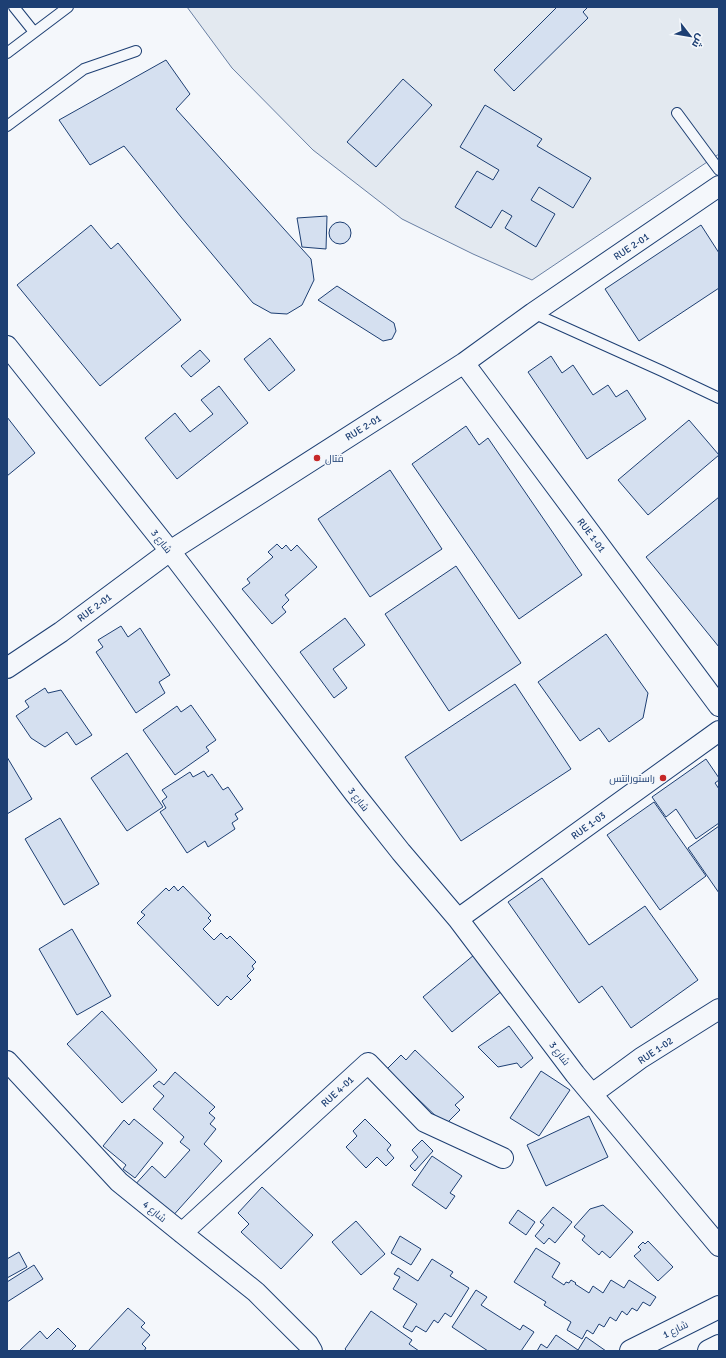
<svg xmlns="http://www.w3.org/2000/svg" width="726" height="1358" viewBox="0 0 726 1358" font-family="Signika,Cairo,sans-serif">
	<rect width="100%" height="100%" fill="#f4f7fb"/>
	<path fill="#e3e9f0" stroke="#687fa3" d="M187,7H719V154L532,280L473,254L402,219L313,150L232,68Z"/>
	<path fill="#d5e0f0" stroke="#1d3f73" d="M557,7H588L583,12L588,18L514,91L494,70Z
		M166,60L190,94L176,109L311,259L314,280L302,305L287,314L271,313L253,303L181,217L124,146L90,165L59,120Z
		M403,79L432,105L376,167L347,142Z
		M485,105L542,139L537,146L591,178L573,208L539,187L531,200L555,214L536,247L505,228L512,216L502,210L491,228L455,207L477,171L493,180L499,170L460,147Z
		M327,216L326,249L302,247L297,218Z
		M329 233a11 11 0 1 1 22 0a11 11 0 1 1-22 0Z
		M91,225L111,249L118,243L181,320L100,386L17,285Z
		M701,225L719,253V288L639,341L605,289Z
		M337,286L394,323L396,331L392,339L383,341L318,300Z
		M270,338L295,370L269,391L244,359Z
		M200,350L210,361L191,377L181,366Z
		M551,356L562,373L573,365L593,395L608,385L616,397L627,390L646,419L587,459L528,372Z
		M219,386L248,423L177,479L145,438L175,413L190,432L213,414L201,400Z
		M7,417L35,453L7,476Z
		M689,420L719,455L648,515L618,480Z
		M466,426L479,445L488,438L582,575L519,619L412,464Z
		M390,470L442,549L370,597L318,519Z
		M719,497V647L646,557Z
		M277,544L282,549L286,545L291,551L297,545L317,567L285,595L289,600L282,607L286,612L272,624L242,589L250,583L247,579L273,557L268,552Z
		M456,566L521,663L449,711L385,614Z
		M345,618L365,645L333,669L347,688L334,698L300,652Z
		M121,626L128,637L140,628L170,675L159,682L165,693L136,713L96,652L103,647L98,640Z
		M606,634L648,693L643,718L609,742L599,728L580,741L538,682Z
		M515,684L571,769L461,841L405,757Z
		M45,688L48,693L61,690L92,735L76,745L67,732L45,747L31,738L16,716L29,707L25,701Z
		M191,705L216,740L206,747L209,751L175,775L143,730L177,706L181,712Z
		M127,753L163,807L127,831L91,778Z
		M7,757L32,799L7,814Z
		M706,759L719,778V780L715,783L719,789V823L696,839L676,809L666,817L652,797Z
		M204,771L208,777L212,774L223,790L228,787L243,809L235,814L238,819L232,823L235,829L208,847L205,841L187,853L160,812L166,808L162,801L167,797L162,790L190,772L193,777Z
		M654,802L706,876L660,910L607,835Z
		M60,818L99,884L64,905L25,839Z
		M719,826V893L688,848Z
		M542,878L589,945L645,906L698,980L631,1028L602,986L579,1003L508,902Z
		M174,886L178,891L183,886L211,915L208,918L211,921L203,929L214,940L221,933L227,939L230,936L256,962L252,966L254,969L247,976L251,980L231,1000L227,996L218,1006L137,923L145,915L141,912L166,888L169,891Z
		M72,929L111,996L77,1015L39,949Z
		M474,955L503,990L452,1032L423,997Z
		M102,1011L157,1070L122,1103L67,1044Z
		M509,1026L533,1058L521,1068L517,1063L498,1067L478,1047Z
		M415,1050L464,1097L455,1105L460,1110L445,1125L387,1069L401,1055L406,1060Z
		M541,1071L570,1090L539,1136L510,1118Z
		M175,1072L215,1107L209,1113L215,1118L210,1124L216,1129L204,1144L222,1161L170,1219L133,1187L152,1166L165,1178L190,1150L180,1142L184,1137L153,1109L164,1096L153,1086L159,1081L164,1085Z
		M589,1116L608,1157L546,1186L527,1145Z
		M134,1119L163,1143L135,1178L123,1169L126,1165L103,1146L124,1120L129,1125Z
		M365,1119L391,1145L387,1150L394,1158L386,1166L377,1157L366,1168L346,1147L357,1136L353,1131Z
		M422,1140L433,1151L415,1171L410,1166L418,1157L412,1150Z
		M432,1156L462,1176L450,1193L455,1196L446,1209L412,1185Z
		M262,1187L313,1235L281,1269L241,1232L249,1224L238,1213Z
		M603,1205L633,1232L610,1258L602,1251L599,1255L582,1240L585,1236L574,1227L590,1209Z
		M553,1207L572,1222L555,1243L549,1238L544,1244L535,1236L544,1225L540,1222Z
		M518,1210L535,1222L526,1235L509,1223Z
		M356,1221L385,1254L361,1275L332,1242Z
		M400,1236L421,1249L411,1265L391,1253Z
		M648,1241L673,1267L658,1281L634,1256L641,1250L638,1247L643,1242L645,1244Z
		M536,1248L560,1263L552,1277L564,1285L566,1282L569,1283L571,1280L576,1283L575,1284L589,1293L593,1286L603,1293L611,1280L624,1288L629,1280L656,1297L650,1306L643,1302L637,1311L632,1308L627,1315L622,1311L616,1321L610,1317L604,1327L599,1324L593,1334L587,1330L582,1339L567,1330L571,1322L544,1305L546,1302L514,1282Z
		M19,1252L27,1267L7,1278V1259Z
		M432,1259L453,1272L450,1276L469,1288L451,1317L445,1313L438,1323L434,1320L426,1332L416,1326L412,1332L403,1327L417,1304L393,1289L400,1277L394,1274L398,1268L418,1281Z
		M34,1265L43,1279L7,1302V1282Z
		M476,1290L487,1297L481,1305L520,1330L523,1325L534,1332L521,1351H488L452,1327Z
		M128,1308L145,1323L141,1327L150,1335L142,1344L146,1348L144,1351H88Z
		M371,1311L412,1340L409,1344L419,1351H347L345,1349Z
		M58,1328L76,1346L71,1351H19L40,1331L47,1339Z
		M556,1335L578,1350L586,1337L606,1351H537L541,1344L547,1348Z"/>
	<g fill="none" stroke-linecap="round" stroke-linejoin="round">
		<g stroke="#1d3f73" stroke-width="12">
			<path id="service" d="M14,7L34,32
				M7,53L68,7
				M677,113L719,170
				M7,126L84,69L136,51
				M533,313L662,371L719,398"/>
		</g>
		<g stroke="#1d3f73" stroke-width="22">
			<path id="minor" d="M7,346L170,551L355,794L401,852L458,919L575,1074L719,1246
				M464,363L719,706
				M7,668L61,632L170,551L464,363L533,313L719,186
				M458,919L719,731
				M7,1061L119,1182L182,1233L256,1292L308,1344L312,1351
				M592,1094L641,1058L719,1009
				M182,1233L368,1063L425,1122L503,1158"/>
		</g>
		<g stroke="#1d3f73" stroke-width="24">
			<path id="secondary" d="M631,1351L719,1307
				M709,1351L719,1346"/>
		</g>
		<use href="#service" stroke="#f4f7fb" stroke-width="10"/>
		<use href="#minor" stroke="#f4f7fb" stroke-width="20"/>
		<use href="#secondary" stroke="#f4f7fb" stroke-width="22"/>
	</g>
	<g fill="#c62828" stroke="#f4f7fb" stroke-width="1.5">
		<circle cx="317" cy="458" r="4"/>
		<circle cx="663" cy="778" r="4"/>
	</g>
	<g text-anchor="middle" stroke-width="3" stroke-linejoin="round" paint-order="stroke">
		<g font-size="10" fill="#1d3f73" stroke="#f4f7fb">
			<text transform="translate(631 246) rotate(-34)" y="4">RUE 2-01</text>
			<text transform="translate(363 427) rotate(-32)" y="4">RUE 2-01</text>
			<text transform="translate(592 535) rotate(53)" y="4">RUE 1-01</text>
			<text transform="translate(162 541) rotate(52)" y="4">شارع 3</text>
			<text transform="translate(94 607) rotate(-37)" y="4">RUE 2-01</text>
			<text transform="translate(359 799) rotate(52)" y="4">شارع 3</text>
			<text transform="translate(588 825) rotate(-36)" y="4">RUE 1-03</text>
			<text transform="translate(655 1050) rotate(-34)" y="4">RUE 1-02</text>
			<text transform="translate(560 1053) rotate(53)" y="4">شارع 3</text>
			<text transform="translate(337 1091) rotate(-43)" y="4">RUE 4-01</text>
			<text transform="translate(155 1211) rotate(39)" y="4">شارع 4</text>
			<text transform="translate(675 1329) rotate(-26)" y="4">شارع 1</text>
		</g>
		<g font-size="10" fill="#1d3f73" stroke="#f4f7fb" text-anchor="start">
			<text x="325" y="462">فتال</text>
			<text x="655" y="782" text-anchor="end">راستورانتس</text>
		</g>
	</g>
	<rect width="726" height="1358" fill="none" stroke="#1d3f73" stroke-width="16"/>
	<g transform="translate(690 36) rotate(121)" stroke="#f4f7fb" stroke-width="3" paint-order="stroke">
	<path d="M0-3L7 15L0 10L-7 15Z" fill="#1d3f73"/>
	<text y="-6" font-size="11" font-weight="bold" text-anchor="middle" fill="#1d3f73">ش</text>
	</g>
</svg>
